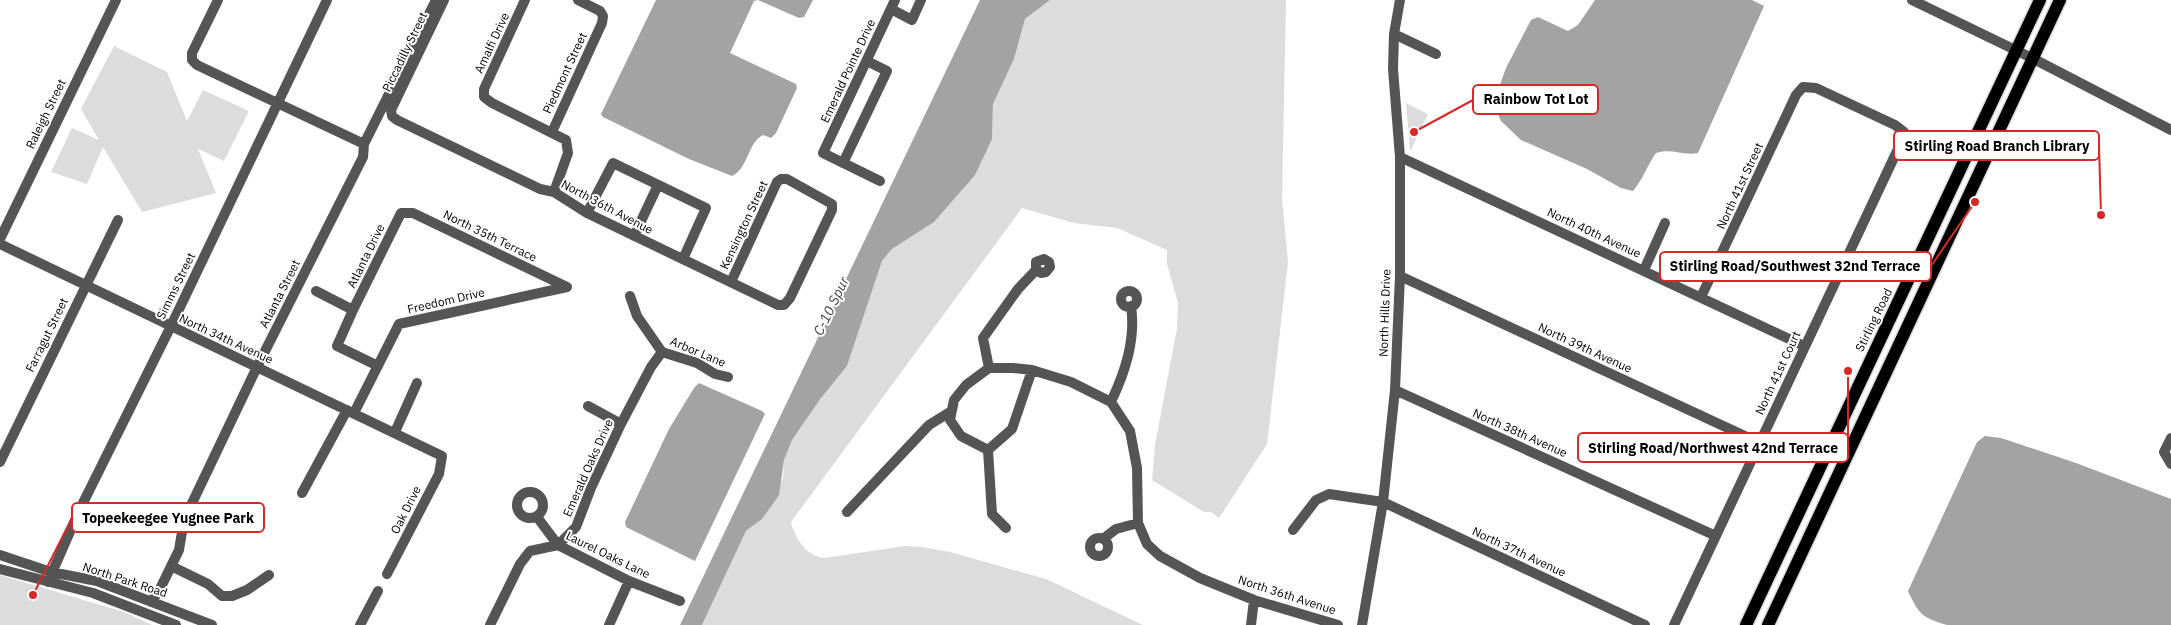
<svg xmlns="http://www.w3.org/2000/svg" width="2171" height="625" viewBox="0 0 2171 625" font-family="'IBM Plex Sans',sans-serif">
	<rect width="100%" height="100%" fill="#fff"/>
	<path fill="#dcdcdc" d="M1050,0H1286L1282,199L1288,262L1267,444L1219,518L1211,512H1204L1152,480L1155,445L1177,328L1178,303L1167,264V250L1117,228L1074,223L1022,208L791,522C795,538 806,556 824,558L905,546L922,547L950,552L1046,579L1143,625H702L746,531L762,519L783,478L784,460L792,440L821,398L847,366L882,261L892,249L934,222L992,139L993,104L1014,59L1025,19Z
		M114,46L167,72L187,121L203,90L249,111L224,161L198,149L216,193L142,212L103,147L87,184L51,172L72,128L99,140L81,109Z
		M1406,103L1428,114L1411,150H1410Z
		M0,575L124,612L152,625H0Z"/>
	<path fill="#a3a3a3" d="M656,0H813L804,17L799,18L758,0L754,1L730,53L796,84L797,88L776,133L771,138L763,135C747,143 749,168 732,176L689,159L603,117L601,114Z
		M980,0H1050L1025,19L1014,59L993,104L992,139L975,175L934,222L892,249L882,261L847,366L821,398L792,440L784,460L779,495L762,519L746,531L702,625H680Z
		M1595,0H1752L1764,6L1698,153C1683,156 1671,148 1656,153C1647,166 1643,179 1633,191L1621,188L1587,169L1521,140L1501,121L1493,104L1506,68L1531,20L1538,17L1568,31L1578,25Z
		M699,383L762,411L765,414L695,561L626,527L625,522L669,429L694,388Z
		M1985,436L2001,438L2076,463L2171,499V625H1947C1923,618 1919,615 1908,591L1977,442Z"/>
	<g fill="none" stroke-linecap="round" stroke-linejoin="round">
		<g stroke="#dbdbdb" stroke-width="15">
			<path id="major" d="M1746,625L2040,0
				M1768,625L2060,0"/>
		</g>
		<path stroke="#555" stroke-width="10" d="M218,0L192,53V60L197,65L364,144
			M444,0L391,110L392,116L397,120L540,189L554,192L587,213L778,305H784L790,298L832,210V204L787,179H781L777,182L731,282
			M525,0L484,89V97L492,103L566,140L568,153L554,192
			M1912,0L2032,58L2171,130
			M891,9L912,20L921,0
			M1394,34L1436,54
			M552,132L602,23L603,16L600,11L578,0
			M1400,157L1804,346
			M843,163L887,71L867,61
			M880,181L823,153L895,0
			M587,213L613,163L706,208L683,259
			M634,236L658,185
			M0,239L116,0
			M0,244L442,456L439,474L387,574
			M1644,270L1665,223
			M1400,276L1760,443
			M316,291L353,310L337,346L378,366
			M1121 299a8 8 0 1 1 16 0a8 8 0 1 1-16 0Z
			M630,296L637,316L662,352L697,363L715,374L728,377
			M353,310L401,213H413L567,287
			M989,368L983,338L1018,289L1036,270V262L1044,259L1049,262L1050,267L1046,272L1041,273L1036,270
			M1395,390L1716,536
			M1111,402C1125,372 1136,340 1131,306
			M588,406L621,424
			M354,413L399,324L567,287
			M395,432L417,383
			M2171,438L2164,452L2171,464
			M988,450L961,436L950,420L954,400L966,385L989,368H1013L1032,370L1071,382L1111,402L1130,431L1137,468L1138,523L1147,544L1160,556L1200,578L1254,600L1338,625
			M988,450L1012,429L1032,370
			M988,450L992,514L1006,528
			M0,462L118,220
			M517 505a13 13 0 1 1 26 0a13 13 0 1 1-26 0Z
			M302,493L347,410
			M847,512L929,425L950,412
			M537,517L558,545L629,581L680,601
			M1293,530L1316,500L1329,494L1383,502L1645,625
			M1090 547a9 9 0 1 1 18 0a9 9 0 1 1-18 0Z
			M1103,539L1116,529L1138,523
			M0,555L51,572L97,581L212,625
			M171,566L208,584L222,596H232L247,590L269,575
			M0,569L93,593L176,625
			M48,582L79,511L171,326L327,0
			M151,601L158,593L179,550L184,520L257,367L363,157L364,144L436,0
			M360,625L378,591
			M490,625L520,564L530,551L558,545L576,527L591,488L621,424L651,367L662,352
			M609,625L629,581
			M1251,625L1254,600
			M1362,625L1383,502L1395,390L1400,276V157L1393,69L1394,34L1400,0
			M1674,625L1898,149L1904,132L1895,125L1816,88L1803,87L1796,95L1701,297"/>
		<use href="#major" stroke="#000" stroke-width="12"/>
	</g>
	<g text-anchor="middle" stroke-width="4" stroke-linejoin="round" paint-order="stroke">
		<g font-size="12" fill="#000" stroke="#fff">
			<text transform="translate(492 43) rotate(-65)" y="4">Amalfi Drive</text>
			<text transform="translate(405 52) rotate(-64)" y="4">Piccadilly Street</text>
			<text transform="translate(848 71) rotate(-65)" y="4">Emerald Pointe Drive</text>
			<text transform="translate(565 73) rotate(-65)" y="4">Piedmont Street</text>
			<text transform="translate(46 114) rotate(-64)" y="4">Raleigh Street</text>
			<text transform="translate(1740 186) rotate(-65)" y="4">North 41st Street</text>
			<text transform="translate(607 207) rotate(28)" y="4">North 36th Avenue</text>
			<text transform="translate(744 225) rotate(-65)" y="4">Kensington Street</text>
			<text transform="translate(1594 233) rotate(25)" y="4">North 40th Avenue</text>
			<text transform="translate(490 236) rotate(26)" y="4">North 35th Terrace</text>
			<text transform="translate(366 256) rotate(-64)" y="4">Atlanta Drive</text>
			<text transform="translate(176 286) rotate(-64)" y="4">Simms Street</text>
			<text transform="translate(280 294) rotate(-63)" y="4">Atlanta Street</text>
			<text transform="translate(446 301) rotate(-13)" y="4">Freedom Drive</text>
			<text transform="translate(1385 313) rotate(-88)" y="4">North Hills Drive</text>
			<text transform="translate(1874 320) rotate(-64)" y="4">Stirling Road</text>
			<text transform="translate(47 335) rotate(-64)" y="4">Farragut Street</text>
			<text transform="translate(226 339) rotate(25)" y="4">North 34th Avenue</text>
			<text transform="translate(1585 348) rotate(25)" y="4">North 39th Avenue</text>
			<text transform="translate(698 352) rotate(23)" y="4">Arbor Lane</text>
			<text transform="translate(1778 373) rotate(-65)" y="4">North 41st Court</text>
			<text transform="translate(1520 433) rotate(24)" y="4">North 38th Avenue</text>
			<text transform="translate(588 468) rotate(-66)" y="4">Emerald Oaks Drive</text>
			<text transform="translate(406 510) rotate(-63)" y="4">Oak Drive</text>
			<text transform="translate(1519 552) rotate(25)" y="4">North 37th Avenue</text>
			<text transform="translate(608 555) rotate(26)" y="4">Laurel Oaks Lane</text>
			<text transform="translate(125 580) rotate(18)" y="4">North Park Road</text>
			<text transform="translate(1287 595) rotate(18)" y="4">North 36th Avenue</text>
		</g>
		<g font-size="14" font-style="italic" fill="#444" stroke="#fff">
			<text transform="translate(831 306) rotate(-64)" y="5">C-10 Spur</text>
		</g>
	</g>
	<path fill="none" stroke="#d62828" stroke-width="2" d="M1414 132L1473 100M2101 215L2099 146M1975 202L1931 266M1848 371L1848 448M33 595L72 518"/>
	<g fill="#d62828" stroke="#fff" stroke-width="2">
		<circle cx="1414" cy="132" r="5"/>
		<circle cx="2101" cy="215" r="5"/>
		<circle cx="1975" cy="202" r="5"/>
		<circle cx="1848" cy="371" r="5"/>
		<circle cx="33" cy="595" r="5"/>
	</g>
	<g fill="#fff" stroke="#d62828" stroke-width="2">
		<rect x="1473" y="85" width="125" height="29" rx="5"/>
		<rect x="1894" y="131" width="205" height="29" rx="5"/>
		<rect x="1660" y="252" width="271" height="29" rx="5"/>
		<rect x="1578" y="433" width="270" height="29" rx="5"/>
		<rect x="72" y="503" width="192" height="29" rx="5"/>
	</g>
	<g font-size="14" text-anchor="middle" font-weight="bold" fill="#000">
		<text x="1536" y="104">Rainbow Tot Lot</text>
		<text x="1997" y="151">Stirling Road Branch Library</text>
		<text x="1795" y="271">Stirling Road/Southwest 32nd Terrace</text>
		<text x="1713" y="453">Stirling Road/Northwest 42nd Terrace</text>
		<text x="168" y="523">Topeekeegee Yugnee Park</text>
	</g>
</svg>
